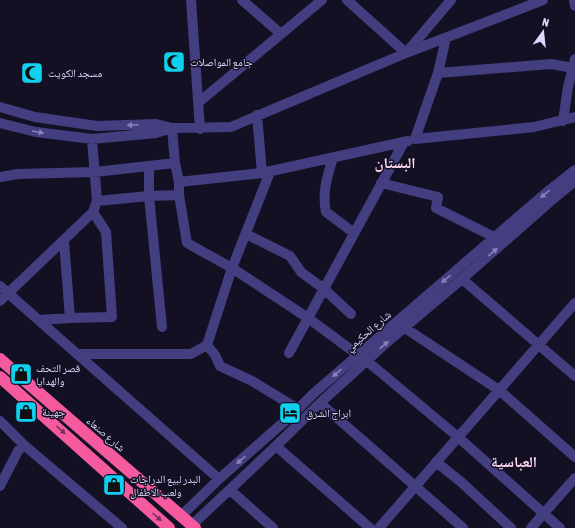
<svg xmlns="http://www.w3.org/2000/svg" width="575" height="528" viewBox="0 0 575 528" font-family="'Asap Condensed','Noto Naskh Arabic',sans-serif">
	<rect width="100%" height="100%" fill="#141024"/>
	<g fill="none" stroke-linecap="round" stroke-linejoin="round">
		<path stroke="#433e80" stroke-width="10" d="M191,0L200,129
			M242,0L281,34
			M347,0L406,53L451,0
			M574,0L575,6
			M446,38L438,73L415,139L534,127L575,117
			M438,73L551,64L573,68
			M199,102L322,0
			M0,107L35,117L97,126L156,124L172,128L231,127L406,53L543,0
			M257,115L262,173L408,141
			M563,121L568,87L575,59
			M0,123L36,132L92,139L156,133L172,128
			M172,128L175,163L179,182L262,173
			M333,158C327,176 322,194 326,212L354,233
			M149,166V196L162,327
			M0,177L18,174L95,172L175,163
			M179,182V195L187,243L232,268L270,172
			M381,183L438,197L436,208L494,237
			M97,201L149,196L179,195
			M246,234L290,256L301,272L324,289L351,314
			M64,241L70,318
			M462,279L575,376
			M0,286L219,479
			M0,301L93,212L97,201L92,139
			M39,320L70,318L112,317L106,232L93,212
			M405,328L499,390L575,457
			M207,345L215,355L220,366L252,381L298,409
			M289,353L404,142
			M77,354H191L207,345L232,268L308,318L358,355
			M367,361L458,437L560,528
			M320,403L463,528
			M0,421L24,445L122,528
			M276,446L370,528
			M436,462L460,481L511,528
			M0,486L18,451L24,445
			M230,490L273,528
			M181,516L219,479L293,414L313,394L547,192L575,170
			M192,525L276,446L320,403L385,344L462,279L552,200L575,181
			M379,528L575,303
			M531,528L575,478"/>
		<path stroke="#f5599e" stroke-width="12" d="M0,359L195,528
			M0,377L169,528"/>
	</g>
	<defs><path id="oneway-solid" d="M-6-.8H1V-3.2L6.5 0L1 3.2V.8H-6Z"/></defs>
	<g fill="#8882b8">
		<use href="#oneway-solid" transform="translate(133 125) rotate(178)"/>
		<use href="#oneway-solid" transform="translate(38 132) rotate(10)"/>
		<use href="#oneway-solid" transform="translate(545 194) rotate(140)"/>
		<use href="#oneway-solid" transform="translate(493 252) rotate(-41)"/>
		<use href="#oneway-solid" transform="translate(446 279) rotate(139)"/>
		<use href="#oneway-solid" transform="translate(384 345) rotate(-41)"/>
		<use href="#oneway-solid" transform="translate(337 373) rotate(139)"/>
		<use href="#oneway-solid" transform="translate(241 460) rotate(139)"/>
	</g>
	<g fill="#79315b">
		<use href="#oneway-solid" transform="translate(61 430) rotate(41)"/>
		<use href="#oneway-solid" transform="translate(157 517) rotate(42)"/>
	</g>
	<defs>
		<g id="mosque-square" transform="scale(1.15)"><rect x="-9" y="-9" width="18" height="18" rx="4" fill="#0fd1ef" stroke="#141024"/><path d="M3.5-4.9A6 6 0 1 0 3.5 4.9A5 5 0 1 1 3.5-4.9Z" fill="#111"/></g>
		<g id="shop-square" transform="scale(1.15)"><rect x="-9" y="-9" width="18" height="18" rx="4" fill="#0fd1ef" stroke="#141024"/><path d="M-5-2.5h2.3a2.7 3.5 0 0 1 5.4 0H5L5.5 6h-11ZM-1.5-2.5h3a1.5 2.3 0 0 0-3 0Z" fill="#111"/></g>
		<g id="hotel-square" transform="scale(1.15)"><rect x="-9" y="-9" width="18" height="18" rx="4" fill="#0fd1ef" stroke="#141024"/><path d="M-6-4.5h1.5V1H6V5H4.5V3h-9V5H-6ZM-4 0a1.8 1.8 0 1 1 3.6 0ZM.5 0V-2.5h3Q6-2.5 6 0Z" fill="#111"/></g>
	</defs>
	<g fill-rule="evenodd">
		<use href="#mosque-square" x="174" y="62"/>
		<use href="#mosque-square" x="32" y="73"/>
		<use href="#shop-square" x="21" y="374"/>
		<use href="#shop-square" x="26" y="412"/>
		<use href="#hotel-square" x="290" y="413"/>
		<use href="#shop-square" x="114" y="485"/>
	</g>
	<g text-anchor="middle" stroke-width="3" stroke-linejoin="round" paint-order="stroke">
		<g font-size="11" fill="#dcd6fc" stroke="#141024" text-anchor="start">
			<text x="190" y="66">جامع المواصلات</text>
			<text x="48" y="77">مسجد الكويت</text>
			<text x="36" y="372">قصر التحف<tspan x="36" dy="13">والهدايا</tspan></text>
			<text x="42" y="416">جهينة</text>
			<text x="306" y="417">ابراج الشرق</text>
			<text x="130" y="483">البدر لبيع الدراجات<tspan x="130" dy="13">ولعب الاطفال</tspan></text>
		</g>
		<g font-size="11" fill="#dcd6fc" stroke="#141024">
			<text transform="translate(368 331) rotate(-41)" y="4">شارع الحكيمي</text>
			<text transform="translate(106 434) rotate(41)" y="4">شارع صنعاء</text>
		</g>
		<g font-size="15" font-weight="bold" fill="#fdd8ee" stroke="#141024">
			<text x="395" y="168">البستان</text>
			<text x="514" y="467">العباسية</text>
		</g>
	</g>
	<g transform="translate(543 32) rotate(15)" stroke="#141024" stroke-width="3" paint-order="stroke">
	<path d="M0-3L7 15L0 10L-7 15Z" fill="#dcd6fc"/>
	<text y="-6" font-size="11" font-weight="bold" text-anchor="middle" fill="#dcd6fc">N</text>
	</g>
</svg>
